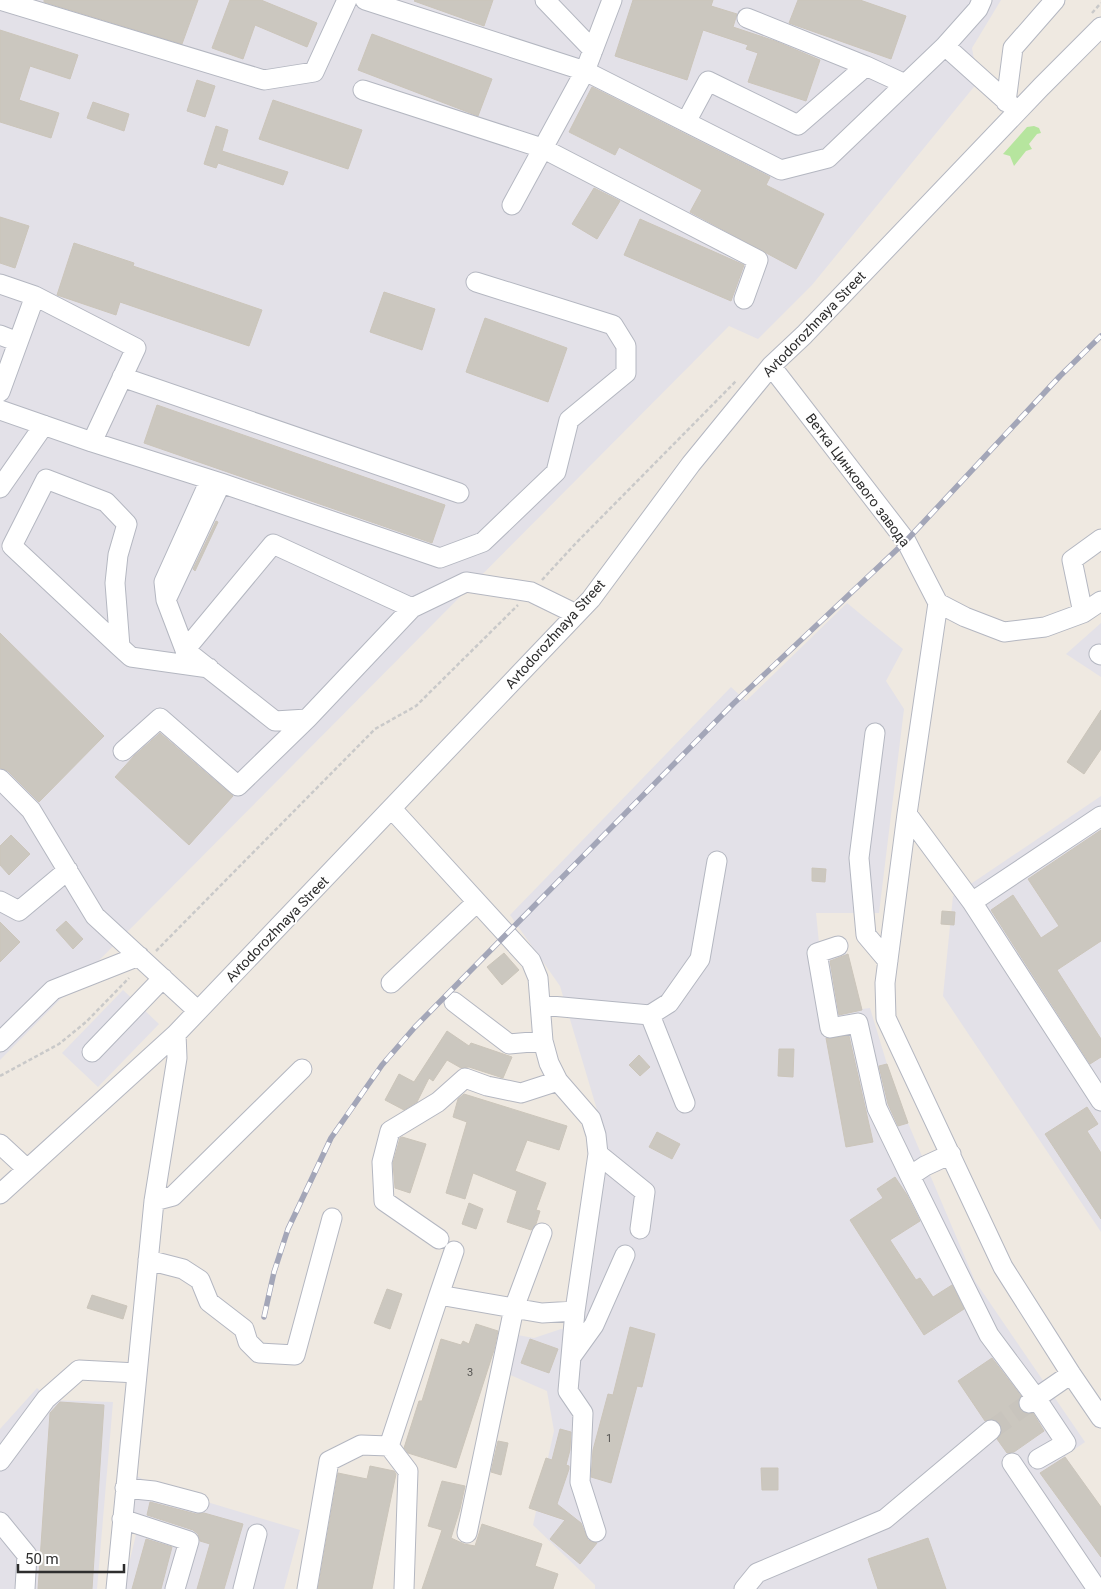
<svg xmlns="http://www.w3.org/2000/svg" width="1101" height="1589" viewBox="0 0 1101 1589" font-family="Roboto,sans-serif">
	<rect width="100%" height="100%" fill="#efe9e1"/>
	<path fill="#e3e1e8" d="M0,0H1001L972,48L975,65L984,78L973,88L812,285L758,339L729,326L0,1060Z
		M847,603L903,649L886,681L904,709L879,913H816L819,943L842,938L862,1009L870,1008L887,1064L908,1123L975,1281L1085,1442L1065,1456L1101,1507V1589H595V1585L533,1525L554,1431L547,1391L508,1374L517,1335L534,1338L561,1329L581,1334L596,1242L607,1143L560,986L510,915L731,687L746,701Z
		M1101,623V677L1066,654Z
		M1101,796V1232L943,996L953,896Z
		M123,990L159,1024L98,1087L62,1053Z
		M37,1388L50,1400L113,1402L97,1589H0V1429Z
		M132,1473L154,1486L300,1530L284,1589H123L139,1522L127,1517Z"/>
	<path fill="#b6e59e" d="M1034,126L1039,128L1041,133L1037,134L1029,144L1032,149L1026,151L1014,166L1010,156L1003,154L1027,127Z"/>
	<path fill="#cbc7bf" stroke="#cbc5ba" d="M44,0H198L182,44L44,2Z
		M230,0H261L317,23L307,47L255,25L243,59L212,48Z
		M415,0H493L484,26L414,1Z
		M633,0H713L711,6L737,14L733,27L775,41L820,60L806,101L748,82L758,53L746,49L748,45L703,30L687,80L615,56Z
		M798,0H860L906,16L891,59L789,23Z
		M0,30L78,55L70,79L30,66L19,100L59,113L51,138L0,122Z
		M372,34L492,79L478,116L358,70Z
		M197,80L215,86L205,117L187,111Z
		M592,87L770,177L766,185L824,214L796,269L690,212L702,190L619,147L615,155L569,132Z
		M273,100L362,130L348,169L259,139Z
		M93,102L129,114L124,131L87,118Z
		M216,126L228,130L222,151L288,172L283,185L218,163L216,168L204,164Z
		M594,188L620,201L597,239L572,224Z
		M0,217L29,226L15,268L0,263Z
		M640,219L744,265L731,301L624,255Z
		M74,243L134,263L133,266L262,310L249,346L120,302L116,315L57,295Z
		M384,292L435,309L422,350L370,332Z
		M485,318L567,348L548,402L466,372Z
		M157,405L445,505L432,543L144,443Z
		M216,521L218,522L195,571L193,569Z
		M0,633L104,736L39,802L8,771L0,768Z
		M1101,710V749L1084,774L1067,762Z
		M160,733L233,796L189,845L115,777L134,756Z
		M1101,830V941L1057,970L1101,1039V1057L1090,1064L991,910L1013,895L1041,938L1059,926L1028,879Z
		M11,835L30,854L9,875L0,865V846Z
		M812,868L826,869L825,882L812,881Z
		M942,911L955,912L954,925L941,924Z
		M66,921L83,939L73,949L56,930Z
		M0,922L20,942L0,962Z
		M504,953L519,970L502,985L487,967Z
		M848,954L862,1010L839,1015L830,961Z
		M447,1031L469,1046L471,1043L512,1057L503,1078L469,1067L461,1068L447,1060L433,1081L429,1078L417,1102L404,1110L385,1100L399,1074L414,1082Z
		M849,1036L873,1142L846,1147L826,1038Z
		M779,1049H794L793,1077L778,1076Z
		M639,1055L650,1067L640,1076L629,1065Z
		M887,1064L908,1123L898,1126L888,1104L879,1066Z
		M464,1094L567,1126L559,1150L527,1140L515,1171L546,1183L536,1210L540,1211L536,1224L531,1230L507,1222L517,1191L473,1173L465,1199L446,1193L467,1122L453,1117L458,1099Z
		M1087,1107L1098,1124L1087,1131L1101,1153V1219L1045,1134Z
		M657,1132L680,1144L672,1159L649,1147Z
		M402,1137L426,1144L410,1193L395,1188L393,1163L400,1138Z
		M895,1177L907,1195L920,1221L890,1240L916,1280L920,1278L933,1297L952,1285L964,1309L924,1335L850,1220L883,1198L877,1189Z
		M469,1203L483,1209L476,1229L462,1224Z
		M387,1289L402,1294L390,1329L374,1323Z
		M92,1295L127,1306L123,1319L87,1308Z
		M476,1324L498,1331L494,1350L456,1468L408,1453L404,1448L419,1401H422L441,1339L461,1345L463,1341L469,1344Z
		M630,1327L655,1334L642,1387L637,1386L611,1483L591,1477L593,1450L608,1394L613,1395Z
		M530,1339L558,1349L549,1373L521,1363Z
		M992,1358L1021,1396L1018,1403L1020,1410L1025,1413H1033L1044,1431L1014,1452L1007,1453L997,1439L1002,1433V1429L1000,1423L994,1419L985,1421L958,1381Z
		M60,1402L104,1405L92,1589H38L50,1413Z
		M560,1429L571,1432L570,1450L566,1465L569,1466V1469L557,1504L581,1523L588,1540L597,1543L580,1564L550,1539L565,1520L529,1508L546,1458L552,1460Z
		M498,1441L508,1443L501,1475L491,1472Z
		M1065,1457L1101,1507V1557L1040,1473Z
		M370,1466L394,1471L396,1474L372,1589H318L338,1473L367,1479Z
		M761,1468H778V1490H762Z
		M442,1481L465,1486L460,1509L451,1538L464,1544L475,1546L482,1524L542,1544L535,1566L558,1574L553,1589H422L442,1530L428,1526Z
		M150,1502L196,1514L204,1513L243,1524L224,1589H197L210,1544L200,1541L198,1534L193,1530L147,1515Z
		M928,1538L946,1589H878L868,1559Z
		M146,1539L172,1547L161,1589H132Z"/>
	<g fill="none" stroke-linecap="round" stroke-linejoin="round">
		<path stroke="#c8c4bd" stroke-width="19" stroke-dasharray="19 9" stroke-linecap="butt" d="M991,1430L1029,1403"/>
		<g stroke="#b4b7c1" stroke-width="21">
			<path id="minor" d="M0,0L264,80L314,72L347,0
				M365,0L585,71L781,170L828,158L945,46L978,9L982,0
				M545,0L593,50
				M747,18L866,66
				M945,46L1013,107
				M363,90L542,148L758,260L744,299
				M1006,102L1013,48L1055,0
				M686,122L708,81L798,125L866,66L905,84
				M512,205L585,71L612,0
				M0,284L35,296L0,392
				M35,296L136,348L92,442
				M0,335L18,342
				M771,366L906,541L938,603L965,617L1004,632L1045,627L1083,613L1101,601
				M122,377L459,493
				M0,410L92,442L221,483L440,558L483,542L556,472L569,420L626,373V346L613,325L476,282
				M210,480L164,582L166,600L221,483
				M0,488L44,425
				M166,600L185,650L275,721L307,719L412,608L466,582L531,592L576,614
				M938,603L907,814L885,983L886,1018L1003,1267L1071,1374L1101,1418
				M1083,613L1072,560L1101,539
				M120,647L115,583L118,555L127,524L106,502L46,479L12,546L120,647L131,657L209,668
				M185,650L273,544L412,608
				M1099,654L1101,655
				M875,733L859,858L866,935L888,961
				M123,751L160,718L238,786L307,719
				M0,779L31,810L95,916L198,1011
				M392,809L531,961L538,978L543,1041L549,1063L558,1081L591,1119L596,1135L598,1154L575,1311L542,1313L439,1295L454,1251
				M907,814L972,902L1101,1101
				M0,901L19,911L68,870
				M972,902L1101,816
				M838,946L817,953L830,1028L858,1023L877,1108L910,1176L989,1335L1036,1398L1066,1443L1038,1459
				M391,983L477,902
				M454,1002L509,1044L543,1041
				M540,1005L650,1015L669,1003L700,959L717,861
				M650,1015L685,1103
				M0,1042L53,990L139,956
				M92,1052L163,978
				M0,1144L27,1169
				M598,1154L645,1192L640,1229
				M910,1176L925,1166L951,1154
				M0,1194L176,1034L591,599L691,464L771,366L804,335L1041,87L1101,27
				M154,1201L173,1196L302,1069
				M439,1239L384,1201L382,1162L390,1131L438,1102L465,1078L487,1086L521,1093L558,1081
				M148,1260L183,1269L200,1280L209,1302L244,1329L248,1342L259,1353L295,1355L332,1218
				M575,1311L568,1391L583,1413L580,1482L596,1532
				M571,1357L594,1325L625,1255
				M1029,1403L1071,1374
				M0,1461L46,1399L79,1370L137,1373
				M1012,1463L1097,1589
				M125,1488L154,1491L199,1503
				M122,1519L189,1541L175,1589
				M0,1522L27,1555L25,1589
				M467,1533L514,1308L542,1233
				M116,1589L154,1201L177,1058L176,1034
				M243,1589L257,1534
				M307,1589L329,1461L361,1445L389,1446
				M404,1589L408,1471L389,1446L439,1295
				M744,1589L757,1573L885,1519L991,1430"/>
		</g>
		<path stroke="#c9c9c9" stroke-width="2.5" stroke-dasharray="4 2.5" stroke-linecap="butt" d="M1092,13L1101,3
			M542,580L576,543L736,381
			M156,951L375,729L416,706L518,605
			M0,1076L59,1044L86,1022L129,978"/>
		<use href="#minor" stroke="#fff" stroke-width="19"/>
		<g stroke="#a3a6b8" stroke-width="5.5">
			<path id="rail" d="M264,1317L274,1272L288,1229L331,1138L382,1065L415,1027L733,704L906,541L1060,376L1101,336"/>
		</g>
		<use href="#rail" stroke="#fff" stroke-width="4" stroke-dasharray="11" stroke-linecap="butt"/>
	</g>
	<g text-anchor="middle" stroke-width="4" stroke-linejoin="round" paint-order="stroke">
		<g font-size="11" fill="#555452">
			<text x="470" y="1376">3</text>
			<text x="609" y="1442">1</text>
		</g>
		<g font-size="14" fill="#2e2e2e" stroke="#fff">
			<text transform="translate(814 324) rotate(-46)" y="5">Avtodorozhnaya Street</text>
			<text transform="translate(858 480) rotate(53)" y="5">Ветка Цинкового завода</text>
			<text transform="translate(555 634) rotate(-48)" y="5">Avtodorozhnaya Street</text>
			<text transform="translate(277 929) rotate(-46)" y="5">Avtodorozhnaya Street</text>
		</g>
	</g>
	<path d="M18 1564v8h106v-8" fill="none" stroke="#2e2e2e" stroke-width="2.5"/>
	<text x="25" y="1564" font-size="15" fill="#2e2e2e" stroke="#ffffff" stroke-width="4" paint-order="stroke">50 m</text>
</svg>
